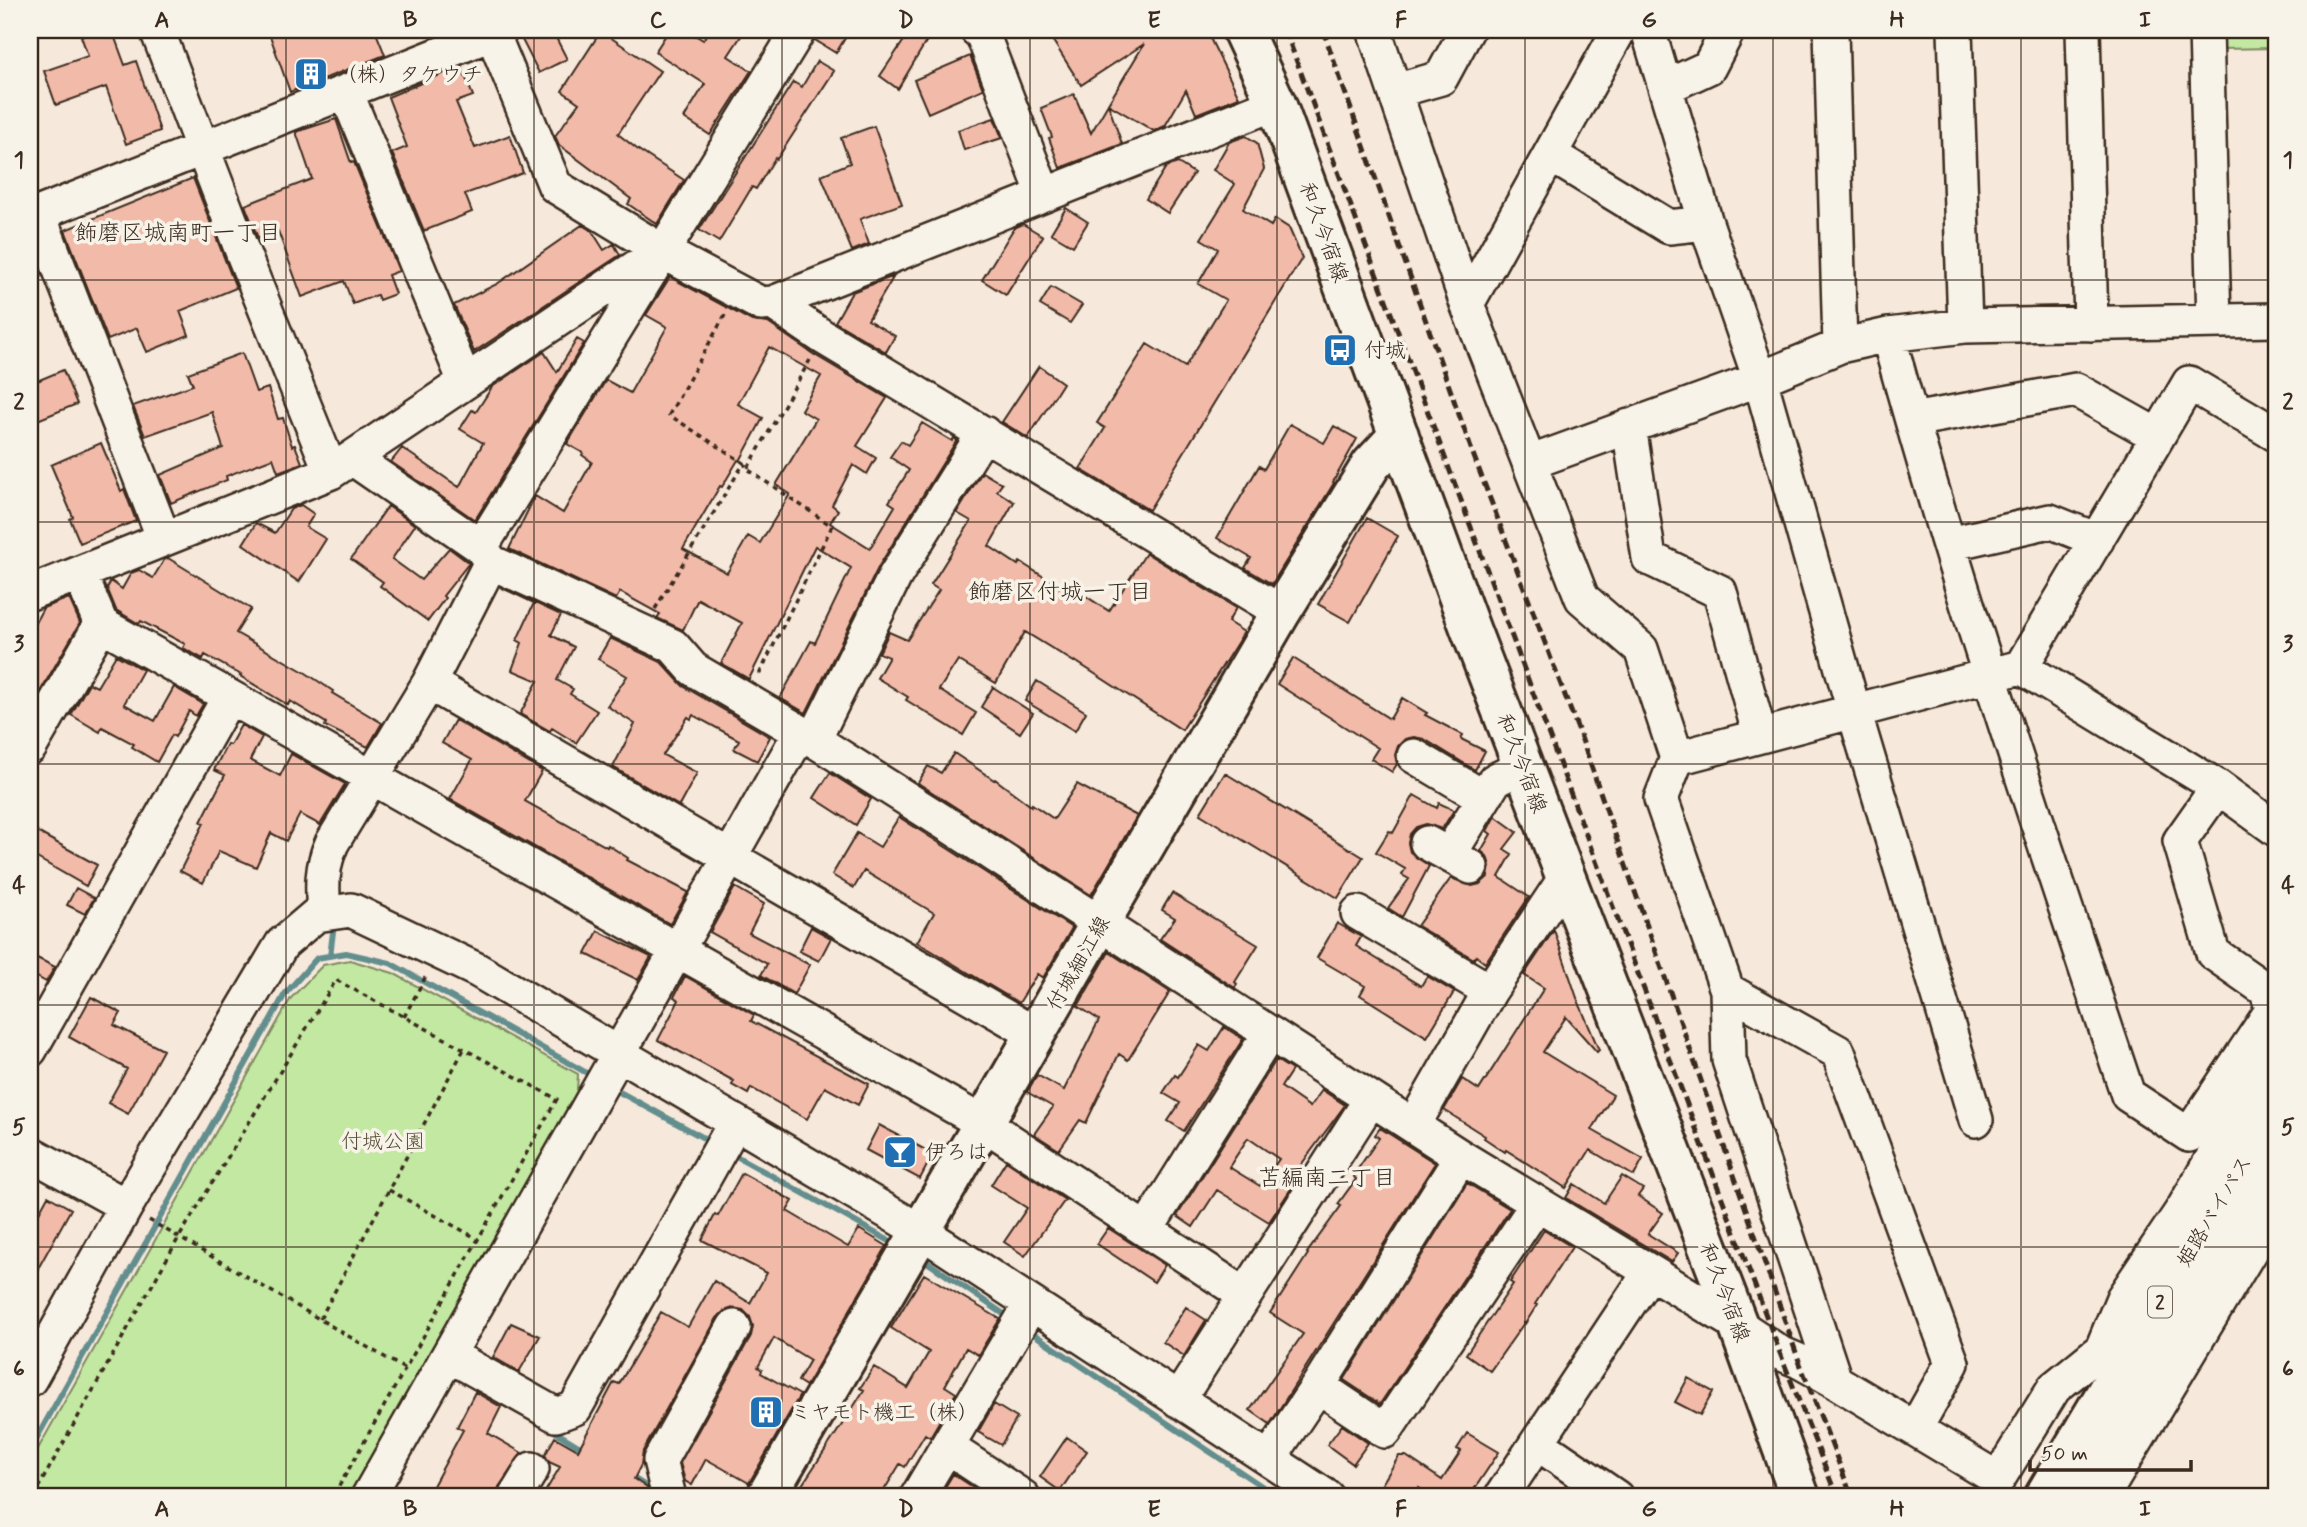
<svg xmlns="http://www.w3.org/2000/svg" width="2307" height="1527" viewBox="0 0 2307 1527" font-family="Mynerve,'Klee One',sans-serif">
	<rect width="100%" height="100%" fill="#f6e8db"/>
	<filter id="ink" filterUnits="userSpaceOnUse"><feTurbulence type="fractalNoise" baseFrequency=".0143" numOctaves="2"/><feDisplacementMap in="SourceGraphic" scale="14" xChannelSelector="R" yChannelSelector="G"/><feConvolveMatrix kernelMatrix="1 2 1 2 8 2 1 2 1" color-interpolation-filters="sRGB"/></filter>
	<g filter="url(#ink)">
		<path fill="#c2e8a2" stroke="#7e8960" stroke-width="2" d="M2217,30H2277V48L2218,49Z
			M350,960L393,973L578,1074L576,1105L353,1497H30V1463L291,998L323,965Z"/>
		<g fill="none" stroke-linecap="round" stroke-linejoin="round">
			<path stroke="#648e8e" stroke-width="6" d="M330,956L334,924
				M612,1088L713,1143
				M729,1152L895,1244
				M927,1262L1011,1319
				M1026,1329L1278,1497
				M549,1428L585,1450
				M30,1450L285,994L317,958L346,953L390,963L594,1077
				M628,1475L654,1491"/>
		</g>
		<path fill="#f2baa9" stroke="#3b2a1e" stroke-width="2" fill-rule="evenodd" d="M97,30H112L125,65L136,61L160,131L126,144L106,87L56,105L44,71L88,56L81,36Z
			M268,30H375L385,55L290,92Z
			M552,30L567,59L539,73L521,38L537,30Z
			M669,30H687L703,40L710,30H745L728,56L751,71L710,135L684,118L705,84L655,52Z
			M818,30H850L836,53L815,40Z
			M911,30H933L898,89L880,76Z
			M1046,30H1076L1079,35L1095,30H1206L1239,97L1196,114L1186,90L1165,126L1154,131L1108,104L1144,44L1081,85Z
			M601,31L660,71L618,134L637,149L684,180L657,224L628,204L631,199L559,145L555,136L579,103L562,91Z
			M970,56L983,89L928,113L914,80Z
			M817,61L834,71L777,159L775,158L756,189L752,187L719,242L699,230L793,82L802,87Z
			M461,66L473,96L456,102L475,148L510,135L523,173L465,194L472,212L424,231L392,153L407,147L388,97Z
			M1074,94L1091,133L1108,104L1122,144L1060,168L1049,138L1052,137L1041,108Z
			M994,118L1002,138L964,150L958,130Z
			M336,119L351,163L354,162L399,271L388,275L395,294L379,300L377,295L353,304L344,281L302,297L278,231L258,238L245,205L312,179L296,132Z
			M874,126L902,204L860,219L869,244L852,251L821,175L850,163L841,138Z
			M1246,136L1257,143L1264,169L1243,209L1271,226L1275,219L1289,228L1302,258L1149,510L1080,469L1105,428L1097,423L1147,344L1185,367L1226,300L1198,284L1218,249L1201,239L1235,184L1213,170L1229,142Z
			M1178,163L1194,173L1168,213L1146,199L1166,167Z
			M193,178L236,288L180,311L189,335L147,352L137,328L108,340L65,230Z
			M1066,208L1088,222L1073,246L1051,233Z
			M1023,224L1043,236L1006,295L982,280L1014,228Z
			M582,225L592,231L604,250L614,244L620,255L474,352L454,305L497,284Z
			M894,276L868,320L895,336L886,352L835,322L852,292Z
			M670,277L752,321L768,323L813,354L887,398L857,446L876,458L867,474L853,465L832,505L838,510L830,523L870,548L895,506L889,502L909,470L890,457L901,441L908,445L922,423L952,441L954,438L957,440L879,566L806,713L780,698L811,641L815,643L851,568L815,546L749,679L721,663L742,623L698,599L683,630L657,618L660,614L620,592L616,599L509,549L535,496L563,513L592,462L582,455L583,453L567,444L606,380L630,393L667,327L646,315ZM769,347L821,376L801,410L816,419L776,485L790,494L760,543L748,536L727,573L683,549L720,486L722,487L738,460L740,461L763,418L738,404Z
			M1051,287L1082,305L1070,323L1040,305Z
			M577,339L584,343L475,520L391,462L402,448L459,487L483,443L460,429L472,410L476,412L492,387L544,352L557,372Z
			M242,353L256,392L268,388L278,419L283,418L292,446L295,445L302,463L278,472L273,458L226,476L227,480L171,503L160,475L223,448L212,412L145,436L133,406L193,385L188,373Z
			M1039,366L1063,383L1028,438L1002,422Z
			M63,370L77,404L30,423V384Z
			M1290,424L1324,443L1334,426L1357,439L1333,482L1334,483L1272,584L1245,568L1251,558L1217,538L1259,466L1264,469Z
			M101,443L121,491L124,489L136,521L80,543L70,519L73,517L51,465Z
			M982,472L1002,484L997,491L1014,502L989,546L1018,565L1020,562L1073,595L1076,590L1109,611L1146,553L1236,608L1228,622L1244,632L1182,730L1075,661L1074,662L1025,632L996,683L958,660L939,690L976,713L963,735L906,700L908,697L877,678L889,657L879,653L889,632L907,640L939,590L931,585L971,521L957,513Z
			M301,505L314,514L306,527L326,539L299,582L243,544L256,523L275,533L291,509Z
			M388,506L415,525L392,559L421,580L449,548L469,563L443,596L445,598L428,621L380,586L383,582L351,559Z
			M1367,518L1398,536L1350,622L1318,604Z
			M168,558L251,609L236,633L306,673L333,691L332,693L382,723L368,747L325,726L326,723L290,701L288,705L240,676L241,675L205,655L203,659L183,648L185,644L141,621L139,624L116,610L107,588L111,581L122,589L131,573L139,570L153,578L164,560Z
			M500,587L561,615L551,635L574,647L557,680L573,689L570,694L597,711L576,743L552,728L550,731L520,714L538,681L512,670L522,643L517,640L534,603Z
			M69,598L80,623L30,709V632L43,608Z
			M610,638L661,662L683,686L770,737L757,761L734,749L739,740L693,715L691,719L688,717L663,755L697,773L679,806L613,767L635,724L607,706L627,676L598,659Z
			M116,655L143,670L124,704L155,721L174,687L203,704L196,716L189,711L175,737L172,735L157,762L132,747L134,744L102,727L100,732L71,715L89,683L97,687Z
			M1293,658L1390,719L1402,698L1427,713L1425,715L1463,735L1461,739L1485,751L1475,770L1424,739L1414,737L1405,739L1398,746L1395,755L1397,764L1392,772L1371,759L1378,748L1277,684Z
			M1037,681L1086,712L1075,731L1025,701Z
			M993,687L1033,713L1020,733L981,707Z
			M455,720L542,771L525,801L607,847L608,845L628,858L627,860L688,892L670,924L450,799L472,760L442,743Z
			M241,725L262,737L250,760L280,776L291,754L345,784L320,825L300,814L286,841L271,833L256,867L219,851L203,883L180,871L204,823L201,822L225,775L214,770L227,744L230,745Z
			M954,753L994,780L995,779L1031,806L1032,804L1054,819L1077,784L1137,816L1091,895L918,783L928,766L941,773Z
			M830,773L871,799L856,825L814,798Z
			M1225,773L1363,857L1338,898L1200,814Z
			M1414,795L1437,808L1439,803L1454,810L1442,829L1426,824L1416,827L1410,834L1408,843L1410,852L1429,866L1402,917L1388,908L1409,879L1402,875L1405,869L1376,852L1389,831L1393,833Z
			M1495,816L1517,832L1504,849L1512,854L1499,877L1529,897L1485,963L1476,956L1474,959L1417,926L1451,878L1472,886L1480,884L1488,877L1490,866L1487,856L1481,851L1491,834L1487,831Z
			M899,817L1072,928L1043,978L1037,974L1019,1003L917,942L934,913L864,871L854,888L832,875L857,833L880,847Z
			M30,828L97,865L86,886L30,854Z
			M735,887L764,904L749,933L810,965L794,994L761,975L767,964L710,932Z
			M76,888L94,898L85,914L67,905Z
			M1172,893L1258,945L1235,982L1237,984L1235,988L1160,939L1175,918L1162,910Z
			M1337,923L1361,937L1356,946L1421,986L1427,976L1454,992L1427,1037L1360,995L1365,986L1317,958Z
			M811,927L831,938L819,961L799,951Z
			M1554,930L1577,998L1599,1050L1597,1052L1566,1017L1543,1052L1613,1095L1592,1130L1643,1159L1634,1176L1590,1150L1566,1188L1506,1150L1505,1152L1484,1138L1485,1136L1444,1110L1462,1079L1479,1090L1544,988L1524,975Z
			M598,931L651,957L638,980L586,954Z
			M1109,952L1170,992L1128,1060L1119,1054L1086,1123L1080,1120L1059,1150L1034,1134L1053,1107L1027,1092L1037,1075L1064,1090L1099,1020L1078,1006Z
			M35,957L55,967L46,982L30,973Z
			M685,976L754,1015L751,1021L869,1084L858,1105L825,1087L807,1119L751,1088L748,1094L732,1085L734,1081L658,1040L679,1000L674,997Z
			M91,997L121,1013L114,1025L163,1050L128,1114L108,1103L127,1069L69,1037Z
			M1224,1027L1243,1039L1184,1131L1168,1121L1180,1103L1163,1093L1175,1075L1178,1077L1199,1045L1209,1051Z
			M1276,1060L1292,1070L1281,1087L1310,1107L1322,1090L1345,1105L1298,1169L1302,1172L1269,1222L1217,1190L1193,1227L1177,1216ZM1248,1138L1279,1159L1260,1186L1229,1167Z
			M879,1125L933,1154L920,1179L866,1150Z
			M1380,1128L1435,1163L1270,1424L1250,1410L1303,1334L1270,1313L1308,1254L1307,1253L1341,1206L1338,1204L1356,1179L1353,1176L1379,1138L1375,1135Z
			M1006,1161L1065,1200L1025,1256L1004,1242L1027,1208L991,1185Z
			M742,1173L793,1201L787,1211L848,1247L859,1229L887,1246L806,1386L798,1381L810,1360L774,1338L758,1367L762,1370L761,1373L800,1395L749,1483L706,1459L692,1485L685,1481L680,1463L751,1336L753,1326L750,1317L743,1310L733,1308L724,1311L717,1318L643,1451L641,1465L634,1479L647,1488L649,1497H542L560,1467L549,1462L545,1455L555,1437L578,1450L614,1382L619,1384L661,1312L688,1327L714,1281L750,1303L767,1273L702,1240L715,1215L718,1216Z
			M1622,1176L1643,1189L1638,1196L1663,1213L1648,1234L1678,1253L1672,1262L1566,1198L1574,1184L1604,1203Z
			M1467,1183L1510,1209L1380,1404L1344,1380Z
			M48,1196L71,1209L30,1283V1229Z
			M1108,1228L1165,1265L1154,1282L1097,1244Z
			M1544,1230L1572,1247L1535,1304L1537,1305L1525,1324L1524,1323L1490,1371L1466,1354L1513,1284L1510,1282Z
			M924,1274L1000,1319L978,1355L966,1348L945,1386L956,1393L930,1437L925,1434L905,1467L900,1464L880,1497H794L847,1417L864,1390L860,1388L874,1367L908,1388L929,1352L891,1328Z
			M1186,1307L1206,1320L1184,1356L1163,1342Z
			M511,1323L540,1336L519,1372L493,1357Z
			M1688,1378L1713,1392L1700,1415L1675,1402Z
			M475,1392L501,1407L488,1433L522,1453L499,1487L496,1497H427L463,1430L457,1427Z
			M994,1404L1017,1418L1001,1445L978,1432Z
			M1342,1425L1368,1443L1353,1464L1327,1445Z
			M1467,1433L1499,1452L1469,1497H1431L1419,1488L1413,1497H1402L1382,1484L1399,1456H1406L1442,1480L1461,1451L1457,1449Z
			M1067,1437L1087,1451L1060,1491L1040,1477Z
			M953,1474L979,1491L974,1497H939Z"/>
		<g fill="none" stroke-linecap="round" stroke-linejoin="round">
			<g stroke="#3b2a1e" stroke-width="38">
				<path id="minor" d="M157,30L244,256L331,472
					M491,30L555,186L667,254L761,304L773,303L823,337L1281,612
					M977,30L982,33L1044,195
					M1374,30L1467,304L1582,598L1641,649L1677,758L1661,799L1727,990L1729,1060L1835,1381
					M1648,30L1706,223L1760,379L1854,711L1976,1120
					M1831,30L1840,346
					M1955,30L1965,326
					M2083,30L2091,324
					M2206,30L2214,321
					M1666,87L1709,67L1728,30
					M1395,91L1441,78L1467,30
					M346,92L465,382
					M1551,155L1669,227L1706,223
					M38,213L164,539
					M30,217L501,30
					M773,303L1276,103
					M1467,304L1619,30
					M1888,335C1958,591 2044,843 2128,1095L2189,1135L2273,1009L2266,990L2213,953L2180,841L2218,787
					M1912,420L2076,390L2158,436L2189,383L2277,435
					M1629,426L1649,558L1720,592L1760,736
					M352,458L481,547
					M1529,463L1760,379L1840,346L1888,335L1965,326L2277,320
					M1949,544L2050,521L2097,540
					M491,562L673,646L693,669L814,740L953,828L1461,1157L1738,1325L1780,1353L1799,1361L1835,1381L1998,1479L2054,1388L2102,1349L2123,1298L2183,1209L2277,1047
					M80,574L101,624L983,1123L1245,1295
					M30,593L331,472L653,256
					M2021,667L2158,436
					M429,683L1035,1034
					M814,740L895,576L984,433
					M30,747L101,624
					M1414,756L1483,797
					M1677,758L2021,667L2218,787L2277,830
					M1427,843L1471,867
					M1449,855L1495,780L1524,766
					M324,913C322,888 321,867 332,843L429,683L491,562L481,547L799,30
					M1358,913L1490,991
					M1727,990L1838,1052L1952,1363L1915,1429
					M30,1050L229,697
					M1413,1126L1490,991L1566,877
					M30,1153L126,1206
					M1146,1230L1269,1034
					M449,1355L556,1415L575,1408L735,1123
					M30,1379L126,1206L282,944L316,915L351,910L477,970L922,1232L1327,1497
					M1318,1386L1385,1431L1537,1204
					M1178,1400L1371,1099
					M1537,1443L1616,1497
					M947,1447L1023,1497
					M1269,1459L1318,1386L1461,1157
					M368,1497L800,733
					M515,1497L532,1469
					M669,1497L660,1460L734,1327
					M917,1497L1031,1304
					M1501,1497L1650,1272
					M2102,1497L2277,1206"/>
			</g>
			<g stroke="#3b2a1e" stroke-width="44">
				<path id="major" d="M1242,30L1276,103L1471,631L1738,1325L1800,1497
					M766,1497L1281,612L1371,465L1399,435"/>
			</g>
			<g stroke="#3b2a1e" stroke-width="44">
				<path id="highway" d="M2044,1497L2277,1106
					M2079,1497L2277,1164"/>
			</g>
			<path stroke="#3b2a1e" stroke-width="3.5" stroke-dasharray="5 5" stroke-linecap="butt" d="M725,315L669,415L744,463
				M748,468L810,360
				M655,609L744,463L747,469L832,526L758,677
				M404,1017L427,974
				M389,1190L478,1239
				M149,1220L405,1369
				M320,1319L464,1049
				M33,1497L178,1239L336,980L557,1099L333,1497"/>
			<use href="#minor" stroke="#f7f3e8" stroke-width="33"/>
			<use href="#major" stroke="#f7f3e8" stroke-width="38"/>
			<use href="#highway" stroke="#f7f3e8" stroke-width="38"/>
			<path stroke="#3b2a1e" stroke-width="5" stroke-dasharray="10 5" stroke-linecap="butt" d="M1285,30L1780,1353L1837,1497
				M1323,30L1473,454L1582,740L1799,1361L1852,1497"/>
		</g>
	</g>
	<path fill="none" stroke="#3b2a1e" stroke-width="2" stroke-opacity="0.55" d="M286,30V1497M534,30V1497M782,30V1497M1030,30V1497M1277,30V1497M1525,30V1497M1773,30V1497M2021,30V1497M30,280H2277M30,522H2277M30,764H2277M30,1005H2277M30,1247H2277"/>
	<defs>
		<g id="building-square" transform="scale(1.75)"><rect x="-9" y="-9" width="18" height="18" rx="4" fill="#1f6fb2" stroke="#f7f3e8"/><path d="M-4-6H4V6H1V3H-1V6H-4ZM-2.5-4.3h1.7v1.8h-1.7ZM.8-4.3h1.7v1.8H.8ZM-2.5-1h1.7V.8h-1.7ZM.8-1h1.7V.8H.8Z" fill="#fff"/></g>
		<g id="bus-square" transform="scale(1.75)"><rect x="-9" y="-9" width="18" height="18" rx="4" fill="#1f6fb2" stroke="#f7f3e8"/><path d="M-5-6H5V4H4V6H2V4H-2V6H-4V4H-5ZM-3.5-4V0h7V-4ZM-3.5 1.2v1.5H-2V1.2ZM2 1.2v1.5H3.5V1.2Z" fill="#fff"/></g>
		<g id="bar-square" transform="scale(1.75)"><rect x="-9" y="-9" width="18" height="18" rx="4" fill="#1f6fb2" stroke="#f7f3e8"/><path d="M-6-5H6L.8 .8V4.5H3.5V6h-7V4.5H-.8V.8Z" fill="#fff"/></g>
	</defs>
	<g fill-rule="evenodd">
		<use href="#building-square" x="311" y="74"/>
		<use href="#bus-square" x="1340" y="350"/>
		<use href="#bar-square" x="900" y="1152"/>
		<use href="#building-square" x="766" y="1412"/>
	</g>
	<g text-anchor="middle" stroke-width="7" stroke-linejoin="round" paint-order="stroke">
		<rect fill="#f7f3e8" stroke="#73665b" stroke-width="2" x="2148" y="1286.5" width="24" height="31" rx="5"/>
		<g font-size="19" font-weight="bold" fill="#3b2a1e">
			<text x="2160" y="1309">2</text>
		</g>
		<g font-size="21" fill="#3b2a1e" stroke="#f7f3e8" text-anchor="start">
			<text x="336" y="81">（株）タケウチ</text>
			<text x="1364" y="357">付城</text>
			<text x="925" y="1159">伊ろは</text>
			<text x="790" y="1419">ミヤモト機工（株）</text>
		</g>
		<g font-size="21" fill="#3b2a1e" stroke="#f7f3e8">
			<text transform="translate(1324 232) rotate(70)" y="7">和久今宿線</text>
			<text transform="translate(1522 763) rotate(69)" y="7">和久今宿線</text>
			<text transform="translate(1078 963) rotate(-60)" y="7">付城細江線</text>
			<text transform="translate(2214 1211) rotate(-59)" y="7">姫路バイパス</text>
			<text transform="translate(1725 1292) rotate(69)" y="7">和久今宿線</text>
		</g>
		<g font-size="21" fill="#565038" stroke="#f7f3e8">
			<text x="383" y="1148">付城公園</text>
		</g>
		<g font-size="23" fill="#3b2a1e" stroke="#f7f3e8">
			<text x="178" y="240">飾磨区城南町一丁目</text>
			<text x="1060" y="599">飾磨区付城一丁目</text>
			<text x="1327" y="1185">苫編南二丁目</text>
		</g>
	</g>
	<rect width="2307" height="1527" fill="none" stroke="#f7f3e8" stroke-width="77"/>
	<path d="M2030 1460v10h161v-10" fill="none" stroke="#3b2a1e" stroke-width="3.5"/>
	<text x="2041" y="1460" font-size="21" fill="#3b2a1e" stroke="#f7f3e8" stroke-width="5" paint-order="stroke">50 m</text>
	<rect x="38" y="38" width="2230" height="1450" fill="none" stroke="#3b2a1e" stroke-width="2.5"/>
	<g font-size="23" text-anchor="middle" font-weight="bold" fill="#3b2a1e">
		<text x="162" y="27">A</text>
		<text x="410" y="27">B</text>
		<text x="658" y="27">C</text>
		<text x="906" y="27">D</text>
		<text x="1154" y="27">E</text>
		<text x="1401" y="27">F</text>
		<text x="1649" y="27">G</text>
		<text x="1897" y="27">H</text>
		<text x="2145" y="27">I</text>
		<text x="19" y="167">1</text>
		<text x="2288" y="167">1</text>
		<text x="19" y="409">2</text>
		<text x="2288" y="409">2</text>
		<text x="19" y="651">3</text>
		<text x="2288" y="651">3</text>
		<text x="19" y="892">4</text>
		<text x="2288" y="892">4</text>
		<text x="19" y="1134">5</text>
		<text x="2288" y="1134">5</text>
		<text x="19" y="1376">6</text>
		<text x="2288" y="1376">6</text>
		<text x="162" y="1516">A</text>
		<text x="410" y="1516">B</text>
		<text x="658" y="1516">C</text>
		<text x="906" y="1516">D</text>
		<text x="1154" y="1516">E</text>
		<text x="1401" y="1516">F</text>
		<text x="1649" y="1516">G</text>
		<text x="1897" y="1516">H</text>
		<text x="2145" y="1516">I</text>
	</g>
</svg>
